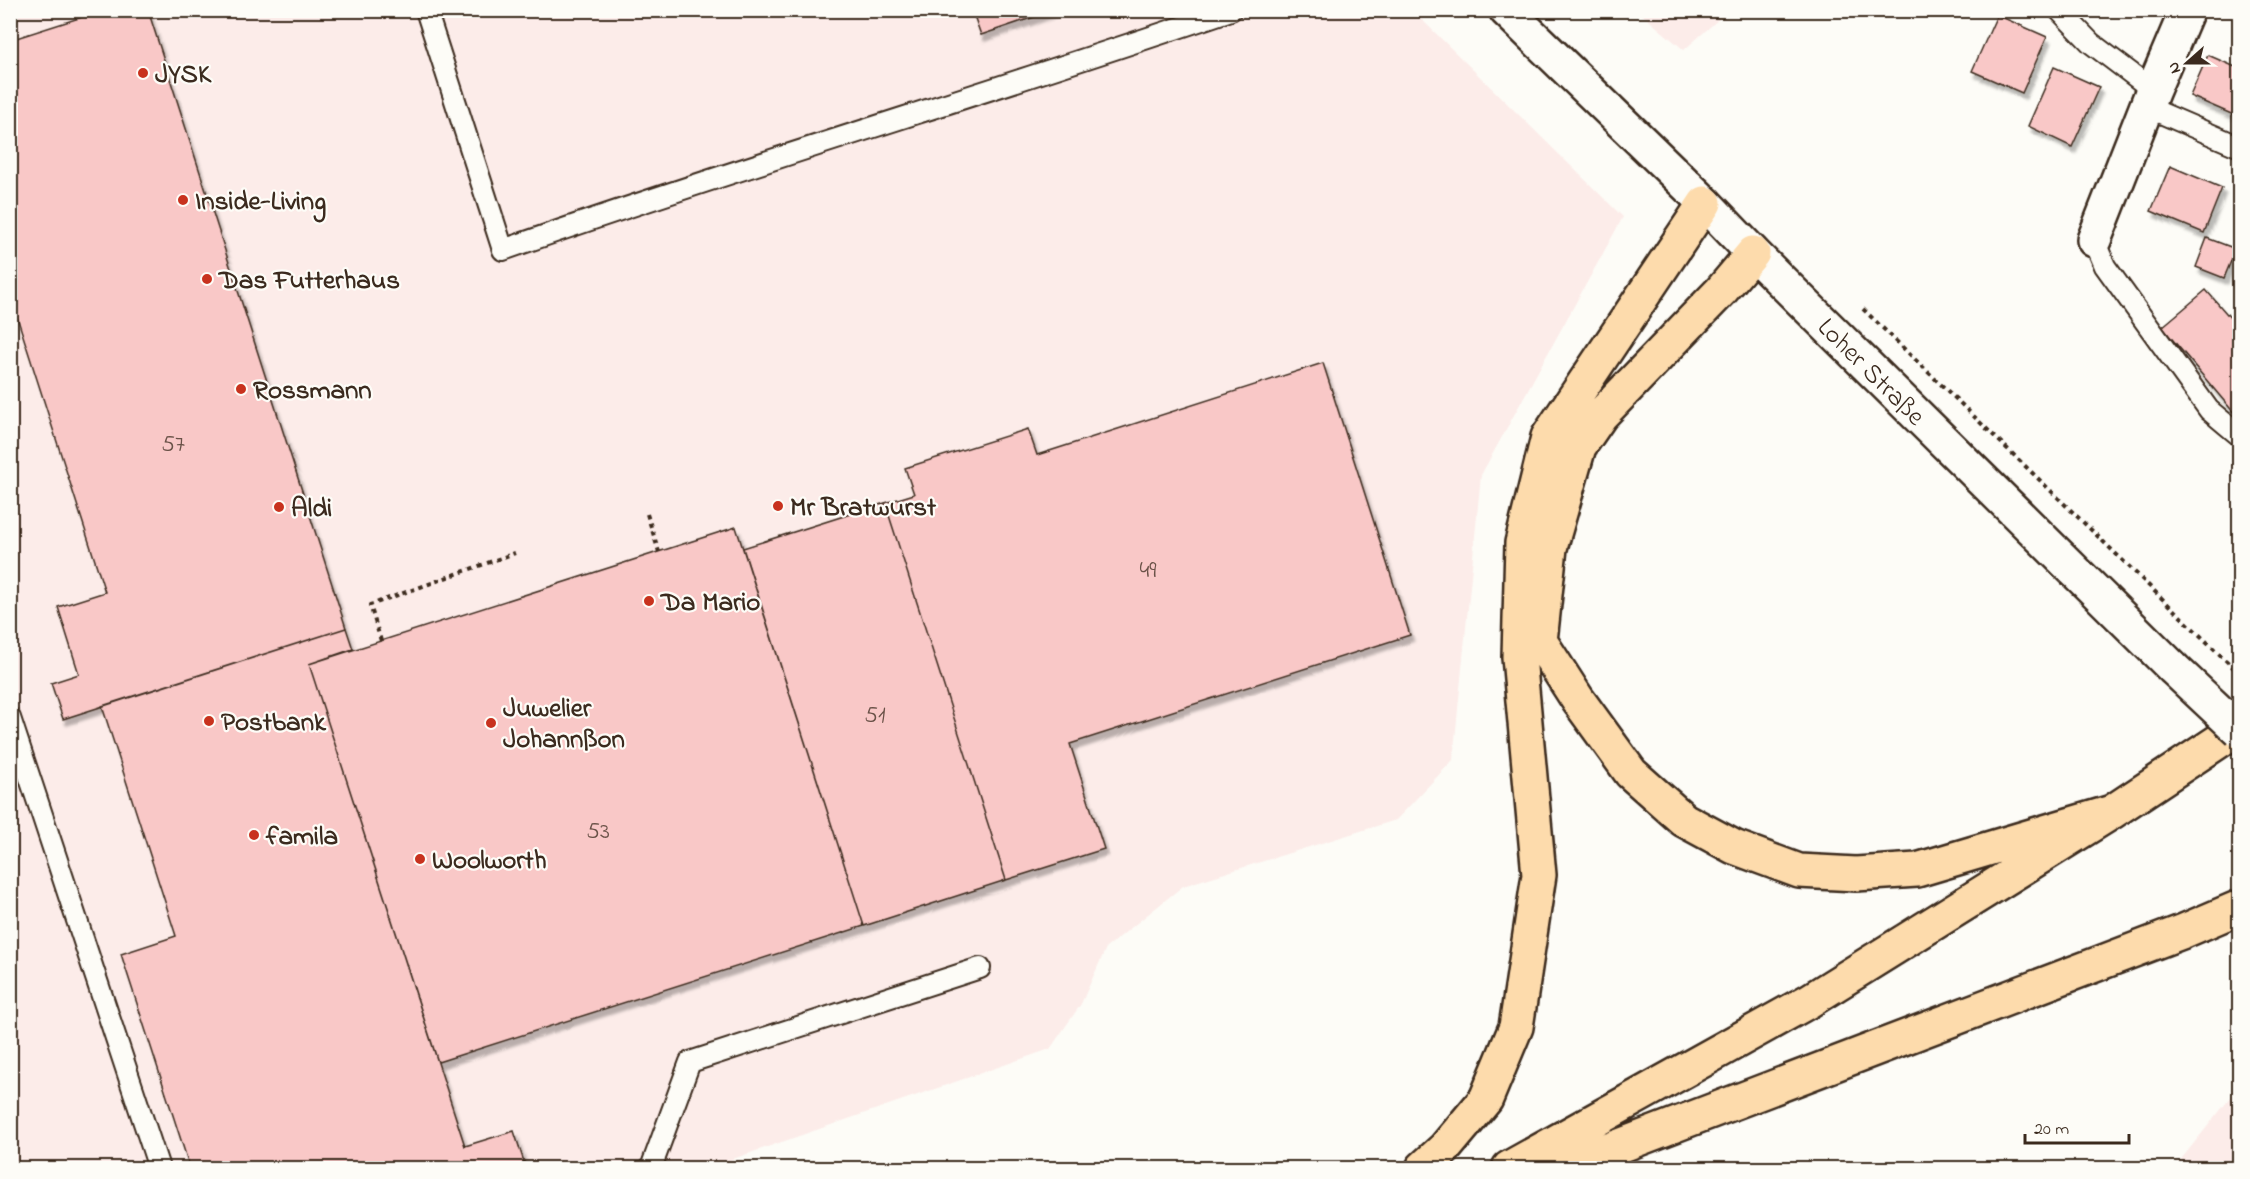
<svg xmlns="http://www.w3.org/2000/svg" width="2250" height="1179" viewBox="0 0 2250 1179" font-family="'Indie Flower',sans-serif">
	<defs>
		<filter id="shadow"><feDropShadow dx="3.5" dy="6" stdDeviation="1.5" flood-color="#0004"/></filter>
	</defs>
	<rect width="100%" height="100%" fill="#fdfcf7"/>
	<filter id="ink" filterUnits="userSpaceOnUse"><feTurbulence type="fractalNoise" baseFrequency=".0167" numOctaves="2"/><feDisplacementMap in="SourceGraphic" scale="12" xChannelSelector="R" yChannelSelector="G"/><feConvolveMatrix kernelMatrix="1 2 1 2 8 2 1 2 1" color-interpolation-filters="sRGB"/></filter>
	<g filter="url(#ink)">
		<path fill="#fcece9" d="M10,11H1413L1623,217L1481,475L1453,760L1396,820L1183,886L1106,948L1081,1004L1050,1049L707,1168H11Z
			M1638,11H1728L1684,50Z
			M2239,1087V1168H2174Z"/>
		<path fill="#f9c8c7" stroke="#3b2a1e" stroke-width="1.5" filter="url(#shadow)" d="M104,10H148L346,628L63,719L51,683L79,674L58,607L105,592L10,295V40Z
			M972,10H1055L981,35Z
			M1997,15L2047,37L2022,93L1972,71Z
			M2208,55L2240,69V108L2236,116L2190,96Z
			M2054,67L2099,87L2072,147L2028,126Z
			M2170,166L2222,188L2204,233L2151,211Z
			M2207,238L2236,249L2224,278L2196,267Z
			M2206,290L2240,329V411L2235,414L2162,327Z
			M1323,363L1410,635L1070,744L1104,849L1006,880L885,503L914,494L905,468L1028,429L1037,455Z
			M885,503L1006,880L864,926L743,548Z
			M736,527L864,926L438,1062L309,664Z
			M346,628L353,649L309,664L465,1146L514,1131L526,1168H190L121,954L176,936L102,706Z"/>
		<g fill="none" stroke-linecap="round" stroke-linejoin="round">
			<g stroke="#3b2a1e" stroke-width="24">
				<path id="lane" d="M426,10L503,250C744,165 989,93 1231,10
					M2059,10L2091,43L2153,90
					M2147,107L2240,147
					M2094,240L2105,266L2209,410L2240,436
					M10,718L159,1168
					M651,1168L690,1062L980,968"/>
			</g>
			<g stroke="#3b2a1e" stroke-width="38">
				<path id="street" d="M2094,240L2153,90L2187,10"/>
			</g>
			<g stroke="#3b2a1e" stroke-width="38">
				<path id="secondary" d="M1506,10L1705,203L1753,253L2173,668"/>
			</g>
			<g stroke="#3b2a1e" stroke-width="38">
				<path id="primary" d="M1753,253L1721,291L1601,415L1579,447L1550,548L1540,641L1578,700L1631,773L1684,820L1734,847L1799,871L1856,874L1917,870L2112,812
					M1423,1168L1445,1148L1486,1099L1516,1027L1539,875L1519,657L1522,543L1548,437L1705,203
					M1509,1168L1809,1001L2112,812L2240,727
					M1562,1168L2184,931L2240,907"/>
			</g>
			<path stroke="#3b2a1e" stroke-width="4" stroke-dasharray="4.5 4.5" stroke-linecap="butt" d="M1863,309L2240,674
				M647,514L659,552
				M381,641L370,605L515,553"/>
			<use href="#lane" stroke="#fdfcf7" stroke-width="20"/>
			<use href="#street" stroke="#fdfcf7" stroke-width="33"/>
			<use href="#secondary" stroke="#fdfcf7" stroke-width="33"/>
			<use href="#primary" stroke="#fddbac" stroke-width="33"/>
			<g stroke="#3b2a1e" stroke-width="38" stroke-linecap="butt">
				<path id="secondary-bridge" d="M2173,668L2240,731"/>
			</g>
			<use href="#secondary-bridge" stroke="#fdfcf7" stroke-width="33"/>
		</g>
	</g>
	<g fill="#c8321e" stroke="#fdfcf7" stroke-width="2">
		<circle cx="143" cy="73" r="6"/>
		<circle cx="183" cy="200" r="6"/>
		<circle cx="207" cy="279" r="6"/>
		<circle cx="241" cy="389" r="6"/>
		<circle cx="778" cy="506" r="6"/>
		<circle cx="279" cy="507" r="6"/>
		<circle cx="649" cy="601" r="6"/>
		<circle cx="209" cy="721" r="6"/>
		<circle cx="491" cy="723" r="6"/>
		<circle cx="254" cy="835" r="6"/>
		<circle cx="420" cy="859" r="6"/>
	</g>
	<g text-anchor="middle" stroke-width="4.5" stroke-linejoin="round" paint-order="stroke">
		<g font-size="24" fill="#6a5248">
			<text x="173" y="451">57</text>
			<text x="1148" y="577">49</text>
			<text x="875" y="722">51</text>
			<text x="598" y="838">53</text>
		</g>
		<g font-size="27" font-weight="bold" fill="#3b2a1e" stroke="#fdfcf7" text-anchor="start">
			<text x="155" y="82">JYSK</text>
			<text x="195" y="209">Inside-Living</text>
			<text x="219" y="288">Das Futterhaus</text>
			<text x="253" y="398">Rossmann</text>
			<text x="790" y="515">Mr Bratwurst</text>
			<text x="291" y="516">Aldi</text>
			<text x="661" y="610">Da Mario</text>
			<text x="503" y="716">Juwelier<tspan x="503" dy="31">Johannßon</tspan></text>
			<text x="221" y="730">Postbank</text>
			<text x="266" y="844">famila</text>
			<text x="432" y="868">Woolworth</text>
		</g>
		<g font-size="27" fill="#3b2a1e" stroke="#fdfcf7">
			<text transform="translate(1872 371) rotate(45)" y="9">Loher Straße</text>
		</g>
	</g>
	<rect width="2250" height="1179" fill="none" stroke="#fdfcf7" stroke-width="36"/>
	<rect x="18" y="18" width="2214" height="1143" fill="none" stroke="#3b2a1e" stroke-width="2" filter="url(#ink)"/>
	<g transform="translate(2187 63) rotate(249)" stroke="#fdfcf7" stroke-width="4.5" paint-order="stroke">
	<path d="M0-4.5L10 22L0 15L-10 22Z" fill="#3b2a1e"/>
	<text y="-9" font-size="16" font-weight="bold" text-anchor="middle" fill="#3b2a1e">N</text>
	</g>
	<path d="M2025 1134v9h104v-9" fill="none" stroke="#3b2a1e" stroke-width="3"/>
	<text x="2034" y="1134" font-size="18" fill="#3b2a1e" stroke="#fdfcf7" stroke-width="4.5" paint-order="stroke">20 m</text>
</svg>
